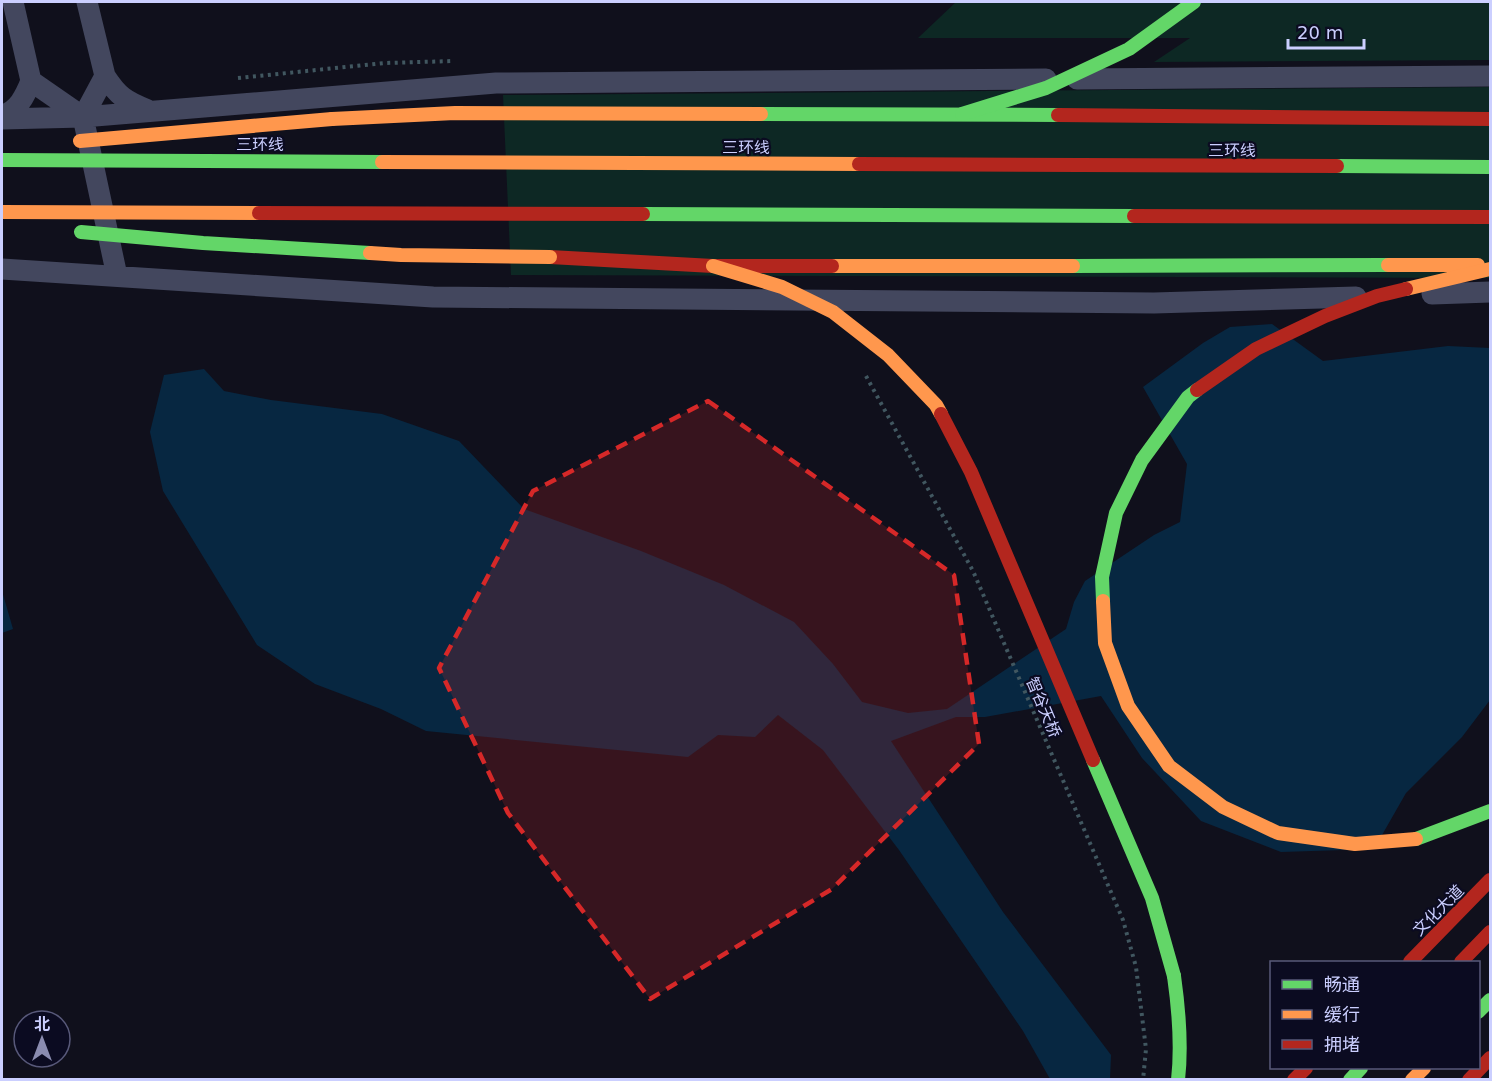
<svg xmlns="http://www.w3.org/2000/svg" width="1492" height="1081" viewBox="0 0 1492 1081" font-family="'DejaVu Sans','Noto Sans SC',sans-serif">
	<rect width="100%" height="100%" fill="#10101c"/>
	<path fill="#0d2824" d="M956,2H1490V60L1154,62L1190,38H918Z
		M1490,87V278L511,275L503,95Z"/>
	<path fill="#072741" d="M1272,324L1323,361L1448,346L1490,348V700L1462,737L1406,793L1374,849L1281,852L1201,821L1142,758L1101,696L985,717H956L891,741L1003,912L1111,1055L1110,1079H1050L1023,1031L899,850L823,750L778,715L755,737L718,735L688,757L426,731L381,709L315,684L257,645L163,491L150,432L164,375L204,369L224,391L271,400L382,414L459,441L524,509L641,551L724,585L794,622L833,664L862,702L908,713L947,709L1066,629L1074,602L1085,581L1154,535L1180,522L1187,464L1143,387L1203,343L1230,327Z
		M2,591L13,629L2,633Z"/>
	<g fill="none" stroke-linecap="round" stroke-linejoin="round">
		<path stroke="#415760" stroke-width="4" stroke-dasharray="3 4.5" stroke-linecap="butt" d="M238,78L385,63L454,61
			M866,376L973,571L1123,920L1136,967L1146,1049L1143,1080"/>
		<path stroke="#43475e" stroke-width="21" d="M13,2L31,81L83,117
			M87,2L105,76L83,117L117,276
			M105,76C118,96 125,101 148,110
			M1077,79L1490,76
			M2,115C18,111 25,96 31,81
			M2,119L83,117L496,83L1046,79
			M2,269L433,297L1154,303L1356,297
			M1432,294L1490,292"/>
		<path stroke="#63d668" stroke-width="14" d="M761,114L1058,115
			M1073,266L1388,265
			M1416,839L1490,811
			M1174,976C1179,1011 1182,1045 1178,1080
			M1478,1012L1490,1000
			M1350,1080L1361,1068"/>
		<path stroke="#ff974d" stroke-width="14" d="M332,119L455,113L761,114
			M1388,265H1478
			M832,266H1073
			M1412,1080L1424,1068"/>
		<path stroke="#b3261e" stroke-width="14" d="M1058,115L1490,119
			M550,257L713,266H832
			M1410,962L1490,880
			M1461,962L1490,932
			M1294,1080L1306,1068
			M1469,1080L1490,1058"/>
		<path stroke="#63d668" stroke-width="14" d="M962,114L1046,88L1129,49L1194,2
			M2,160L382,162
			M1337,166L1490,167
			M643,214L1134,216
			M81,232L203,243L370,253
			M1103,601L1102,577L1116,513L1142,460L1188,397L1197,390
			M1093,760L1152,898L1174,976"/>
		<path stroke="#ff974d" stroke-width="14" d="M80,141L332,119
			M382,162L859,164
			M2,212L259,213
			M370,253L401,255L550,257
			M713,266L782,287L833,312L888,355L936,405L941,414
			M1406,289L1490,269
			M1103,601L1105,643L1128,706L1169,766L1223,807L1278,833L1355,844L1416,839"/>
		<path stroke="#b3261e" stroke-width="14" d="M859,164L1337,166
			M259,213L643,214
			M1134,216L1490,217
			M1197,390L1256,349L1325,316L1377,296L1406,289
			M941,414L971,472L1093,760"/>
	</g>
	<path fill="#d62828" fill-opacity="0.2" stroke="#d62828" stroke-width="4.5" stroke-dasharray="12 8" stroke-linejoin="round" d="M708,401L954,575L979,744L832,889L650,999L508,813L439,668L533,491Z"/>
	<g text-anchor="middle" stroke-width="4.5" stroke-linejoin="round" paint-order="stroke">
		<g font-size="16" fill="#cbcfff" stroke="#0b0b21">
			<text x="260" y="150">三环线</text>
			<text x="746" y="153">三环线</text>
			<text x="1232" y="156">三环线</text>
			<text transform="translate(1044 707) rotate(67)" y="6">智谷天桥</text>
			<text transform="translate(1438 910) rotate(-45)" y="6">文化大道</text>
		</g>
	</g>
	<rect width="1492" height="1081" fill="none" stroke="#cbcfff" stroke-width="6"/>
	<rect x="1270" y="961" width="210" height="108" fill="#0b0b21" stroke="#58597a" stroke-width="1.5"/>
	<rect x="1282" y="980" width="30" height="9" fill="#63d668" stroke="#58597a" stroke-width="1.5"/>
	<text x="1324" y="991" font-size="18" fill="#cbcfff">畅通</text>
	<rect x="1282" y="1010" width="30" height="9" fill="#ff974d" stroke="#58597a" stroke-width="1.5"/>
	<text x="1324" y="1021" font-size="18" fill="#cbcfff">缓行</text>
	<rect x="1282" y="1040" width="30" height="9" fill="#b3261e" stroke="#58597a" stroke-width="1.5"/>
	<text x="1324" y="1051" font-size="18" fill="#cbcfff">拥堵</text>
	<g transform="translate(42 1039)"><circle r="28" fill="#0b0b21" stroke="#58597a" stroke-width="1.5"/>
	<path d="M0-4.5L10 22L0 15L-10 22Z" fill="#8a8cb0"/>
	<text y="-9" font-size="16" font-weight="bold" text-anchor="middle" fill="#cbcfff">北</text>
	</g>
	<path d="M1288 39v9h76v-9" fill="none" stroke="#cbcfff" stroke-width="3"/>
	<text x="1297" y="39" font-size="18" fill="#cbcfff" stroke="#0b0b21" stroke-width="4.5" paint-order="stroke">20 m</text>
</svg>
